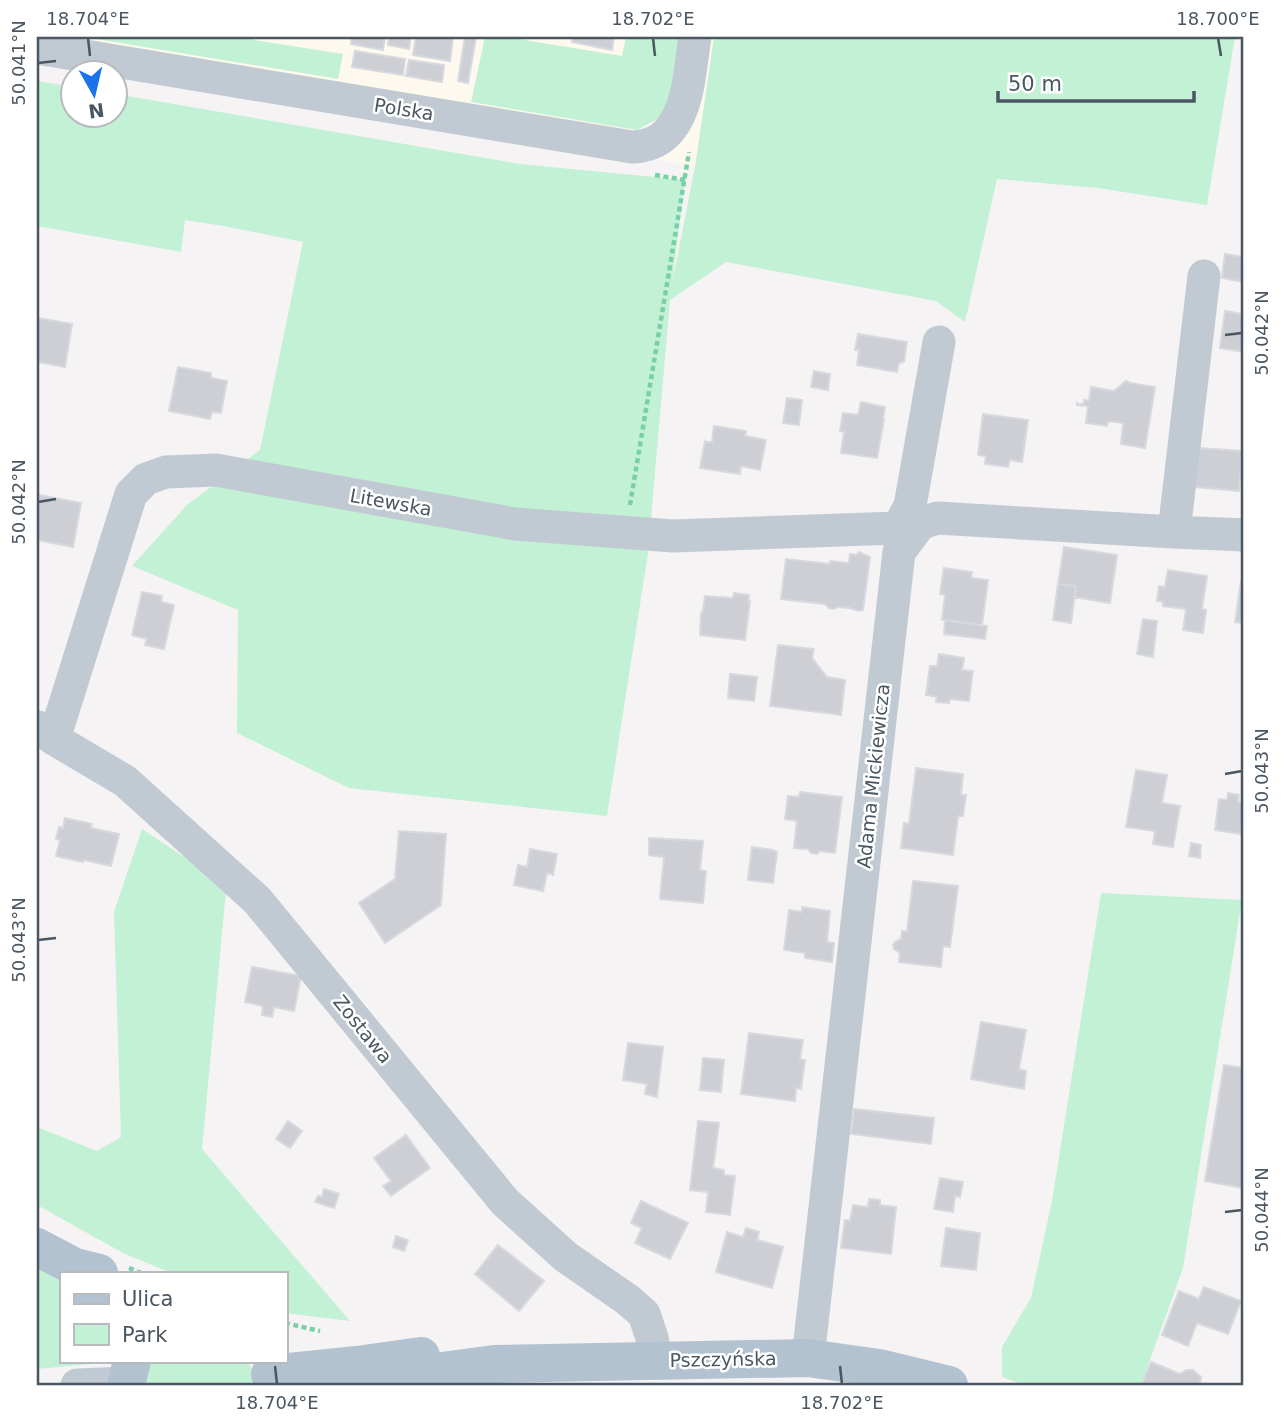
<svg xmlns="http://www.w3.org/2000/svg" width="1281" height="1422" viewBox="0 0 1281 1422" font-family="'DejaVu Sans',sans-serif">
	<rect width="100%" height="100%" fill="#f5f3f3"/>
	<path fill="#fdf9ef" d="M49,37H714L695,167Z"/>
	<path fill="#c3f1d5" d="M84,37H254V40L343,54L338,79Z
		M485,37H506L622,56L626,37H681L672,100L658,119L637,130L471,102Z
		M714,37H1235L1207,205L1098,188L997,179L965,322L936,301L726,262L670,300L648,553L607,816L349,788L237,733L238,610L132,566L187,505L260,450L303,242L224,226L185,220L181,252L37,226V81L73,87L74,116H116V94L520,164L685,180L672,284L695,167Z
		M142,829L213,876L226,891L202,1149L350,1321L285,1313V1273H172L125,1254L37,1205V1127L97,1151L121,1137L114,912Z
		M1101,893L1242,900L1183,1268L1141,1385H1024L1002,1377V1347L1031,1298L1052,1201Z
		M37,1267L61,1282V1361H97L91,1364L37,1369Z
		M151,1361H246L251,1367L255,1385H144Z"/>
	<path fill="#cdcfd5" stroke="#d7d9de" stroke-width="2" d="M352,37H385L383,50L351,44Z
		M389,37H411L409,49L388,45Z
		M416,37H453L450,61L413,55Z
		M465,37H476L468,83L458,81Z
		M573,37H614L612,50L572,42Z
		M355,51L405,59L403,75L352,67Z
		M409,60L444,65L442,82L406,76Z
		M1225,254L1244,257V282L1222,278Z
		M1243,309L1244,352L1220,348L1225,311L1242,314Z
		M38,318L72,324L65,367L37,362Z
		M858,334L907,342L904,362L899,363L897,372L857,365L859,350H855Z
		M178,367L211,373V378L227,381L221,413L212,412L210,419L169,411Z
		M814,371L830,374L828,390L811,387Z
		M1126,381L1130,383L1155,387L1145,448L1121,444L1123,423L1108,421L1107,426L1086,423L1088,406L1077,405V403L1078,404H1084V400L1089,401L1091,387L1114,391Z
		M787,398L802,400L799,425L783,423Z
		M861,402L885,407L883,418L884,420L877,458L841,453L844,432L840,431L843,413L858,415Z
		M983,414L1028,420L1022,462L1010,460L1008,467L985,464L986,456L978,455Z
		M714,426L746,431L745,436L766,440L760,470L741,466L740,474L700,468L705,441L706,442H712Z
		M1198,448L1242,451L1239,491L1195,487Z
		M40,495L81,503L73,547L37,540V515Z
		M1064,547L1117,555L1110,603L1074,597L1076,586L1058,584Z
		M859,552L870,557L863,610L858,611L850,608L837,607L834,609L829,608L825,604L781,599L786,559L830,564V561L849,563L850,554L856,555Z
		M944,568L972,572L971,578L988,580L982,625L942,620L945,595L940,594Z
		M1168,570L1207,576L1202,609L1206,610L1203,633L1183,630L1186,609L1163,606V602L1157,601L1159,586L1165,587Z
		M1241,581L1244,582V623L1235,622Z
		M1058,584L1076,586L1071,623L1053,620Z
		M142,592L162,596L161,602L174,605L164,649L145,645L147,639L132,635Z
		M734,593L749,595L748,601H750L745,640L700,635L701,613L703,611L705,596L733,598Z
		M1143,619L1157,621L1153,657L1137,654Z
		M945,620L987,626L985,639L944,634Z
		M778,645L814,649L812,658L827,677L845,680L841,715L770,706Z
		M939,654L964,658L962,670L973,671L969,701L950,699L949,703L936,702L937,697L926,695L930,666H937Z
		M730,674L757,677L754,701L728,698Z
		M916,768L963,774L961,795H966L963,816H958L953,855L901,848L904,823L909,824Z
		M1136,770L1167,775L1162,803L1180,806L1173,847L1153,844L1155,831L1126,827Z
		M800,792L842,797L835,853L820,851L817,854L811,853L808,849L794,848L797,821L785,819L788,796L799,797Z
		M1228,793L1239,795L1238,802L1244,803L1241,834L1215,830L1219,799L1227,800Z
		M65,818L92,824L91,828L119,834L111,866L84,860L83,862L56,856L60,840L56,839L59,827L63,828Z
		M399,831L446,834L441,905L385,943L359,903L395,879Z
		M649,838L703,841L700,870L706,871L703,903L660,899L664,857L649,855Z
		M1191,843L1201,845L1200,858L1189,856Z
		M752,847L773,850L777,852L773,883L748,880Z
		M530,849L557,854L553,875L547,873L543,891L514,885L518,865L527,867Z
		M913,881L958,886L950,947L943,946L941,967L899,962L900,953L894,949L893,945L895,942L901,939L902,931L907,932Z
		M802,907L830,911L827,942L834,943L832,962L805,958V953L784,950L789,910L802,912Z
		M252,967L301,976L294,1011L274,1007L272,1017L262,1015L263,1006L245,1002Z
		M981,1022L1026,1030L1019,1069L1026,1071L1024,1089L971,1079Z
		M749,1033L803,1040L800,1059L805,1060L801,1089L796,1088L795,1101L741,1094Z
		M628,1043L663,1047L657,1097L645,1094L647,1084L623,1080Z
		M703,1058L724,1060L721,1092L700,1090Z
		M1224,1065L1244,1068V1179L1243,1188L1205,1181Z
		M854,1109L934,1118L931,1144L851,1134Z
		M288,1121L302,1131L290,1148L276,1139Z
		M698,1121L719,1123L713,1168L724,1170V1175L735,1176L730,1215L706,1212L708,1192L690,1190Z
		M406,1135L430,1168L391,1196L383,1186L391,1181L374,1158Z
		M940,1178L963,1182L960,1197L955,1196L953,1212L934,1209Z
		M324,1189L339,1194L334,1208L315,1202L318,1196L322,1197Z
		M869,1199L880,1200V1205L896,1207L891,1254L841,1248L845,1220L850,1221L853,1205L868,1207Z
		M641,1201L688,1223L670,1259L635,1243L642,1228L631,1223Z
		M746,1228L759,1232L757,1240L783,1247L772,1288L716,1272L727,1232L743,1237Z
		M946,1228L980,1233L976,1270L941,1266Z
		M396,1236L408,1240L404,1251L393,1247Z
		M498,1245L544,1281L519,1311L475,1274Z
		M1204,1287L1241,1301L1228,1334L1197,1323L1188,1346L1162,1335L1179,1291L1199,1299Z
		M1151,1362L1180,1374L1186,1370H1193L1201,1377L1200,1385H1146L1142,1384Z"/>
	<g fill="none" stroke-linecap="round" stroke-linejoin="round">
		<path stroke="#7ad0a6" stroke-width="4.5" stroke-dasharray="5 3.5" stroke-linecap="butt" d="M655,175L685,180
			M630,505L689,152
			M129,1268L141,1273
			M285,1323L320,1331"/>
		<path stroke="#c1cad2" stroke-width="33" d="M37,48L632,147C689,145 688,79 695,37
			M898,528L910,506L939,342
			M1174,532L1204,276
			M38,727L54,739L125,781L257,900L505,1202L566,1257L628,1300L644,1314L652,1338L656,1360
			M54,739L131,494L146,479L166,472L216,470L515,524L673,536L898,528L914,532
			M808,1358L899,552L920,524L937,518L1174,532L1244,535
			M77,1385L127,1383"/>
		<path stroke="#b3c2d1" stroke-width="38" d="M37,1247L75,1267L99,1273
			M270,1374L357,1365L421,1356
			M126,1385L132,1361
			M385,1385L427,1373L494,1364L808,1358L879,1368L949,1385"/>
	</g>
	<path fill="none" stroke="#4a5661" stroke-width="2.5" d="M88,38L90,56M653,38L655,56M1218,38L1221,56M38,63L56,61M1225,335L1242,333M38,502L56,499M1225,774L1242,771M38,940L56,938M1225,1212L1242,1210M275,1366L277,1384M840,1366L842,1384"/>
	<g text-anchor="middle" stroke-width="5" stroke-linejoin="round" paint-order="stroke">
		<g font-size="19" fill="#4a5661" stroke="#fff">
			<text transform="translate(404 109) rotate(9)" y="7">Polska</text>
			<text transform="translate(391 502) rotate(10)" y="7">Litewska</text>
			<text transform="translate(873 776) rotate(-84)" y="7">Adama Mickiewicza</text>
			<text transform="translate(363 1029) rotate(51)" y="7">Zostawa</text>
			<text transform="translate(723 1359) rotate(-1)" y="7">Pszczyńska</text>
		</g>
	</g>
	<rect width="1281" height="1422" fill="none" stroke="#ffffff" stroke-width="77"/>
	<rect x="60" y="1272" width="228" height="91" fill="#ffffff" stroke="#b7bbc0" stroke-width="2"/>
	<rect x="74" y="1294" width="35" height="10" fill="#b3c2d1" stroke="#b7bbc0" stroke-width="2"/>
	<text x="122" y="1306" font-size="21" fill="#4a5661">Ulica</text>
	<rect x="74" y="1324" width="35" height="21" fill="#c3f1d5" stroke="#b7bbc0" stroke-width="2"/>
	<text x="122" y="1342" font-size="21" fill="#4a5661">Park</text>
	<g transform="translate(94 94) rotate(172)"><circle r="33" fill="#ffffff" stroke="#b7bbc0" stroke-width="2"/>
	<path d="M0-5L12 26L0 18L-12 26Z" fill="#1a73e8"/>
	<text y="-10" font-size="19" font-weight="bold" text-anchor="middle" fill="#4a5661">N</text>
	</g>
	<path d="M998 91v10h196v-10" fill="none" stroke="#4a5661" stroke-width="3.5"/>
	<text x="1008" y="91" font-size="21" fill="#4a5661" stroke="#ffffff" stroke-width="5" paint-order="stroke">50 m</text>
	<rect x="38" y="38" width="1204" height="1346" fill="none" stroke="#4a5661" stroke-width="2.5"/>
	<g font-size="18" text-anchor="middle" fill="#4a5661">
		<text x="88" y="25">18.704°E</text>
		<text x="653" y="25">18.702°E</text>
		<text x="1218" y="25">18.700°E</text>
		<text transform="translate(19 63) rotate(-90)" y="6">50.041°N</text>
		<text transform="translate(1262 333) rotate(-90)" y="6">50.042°N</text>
		<text transform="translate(19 502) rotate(-90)" y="6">50.042°N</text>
		<text transform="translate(1262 771) rotate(-90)" y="6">50.043°N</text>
		<text transform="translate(19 940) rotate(-90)" y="6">50.043°N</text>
		<text transform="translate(1262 1210) rotate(-90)" y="6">50.044°N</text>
		<text x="277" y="1409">18.704°E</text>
		<text x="842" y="1409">18.702°E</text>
	</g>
</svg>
